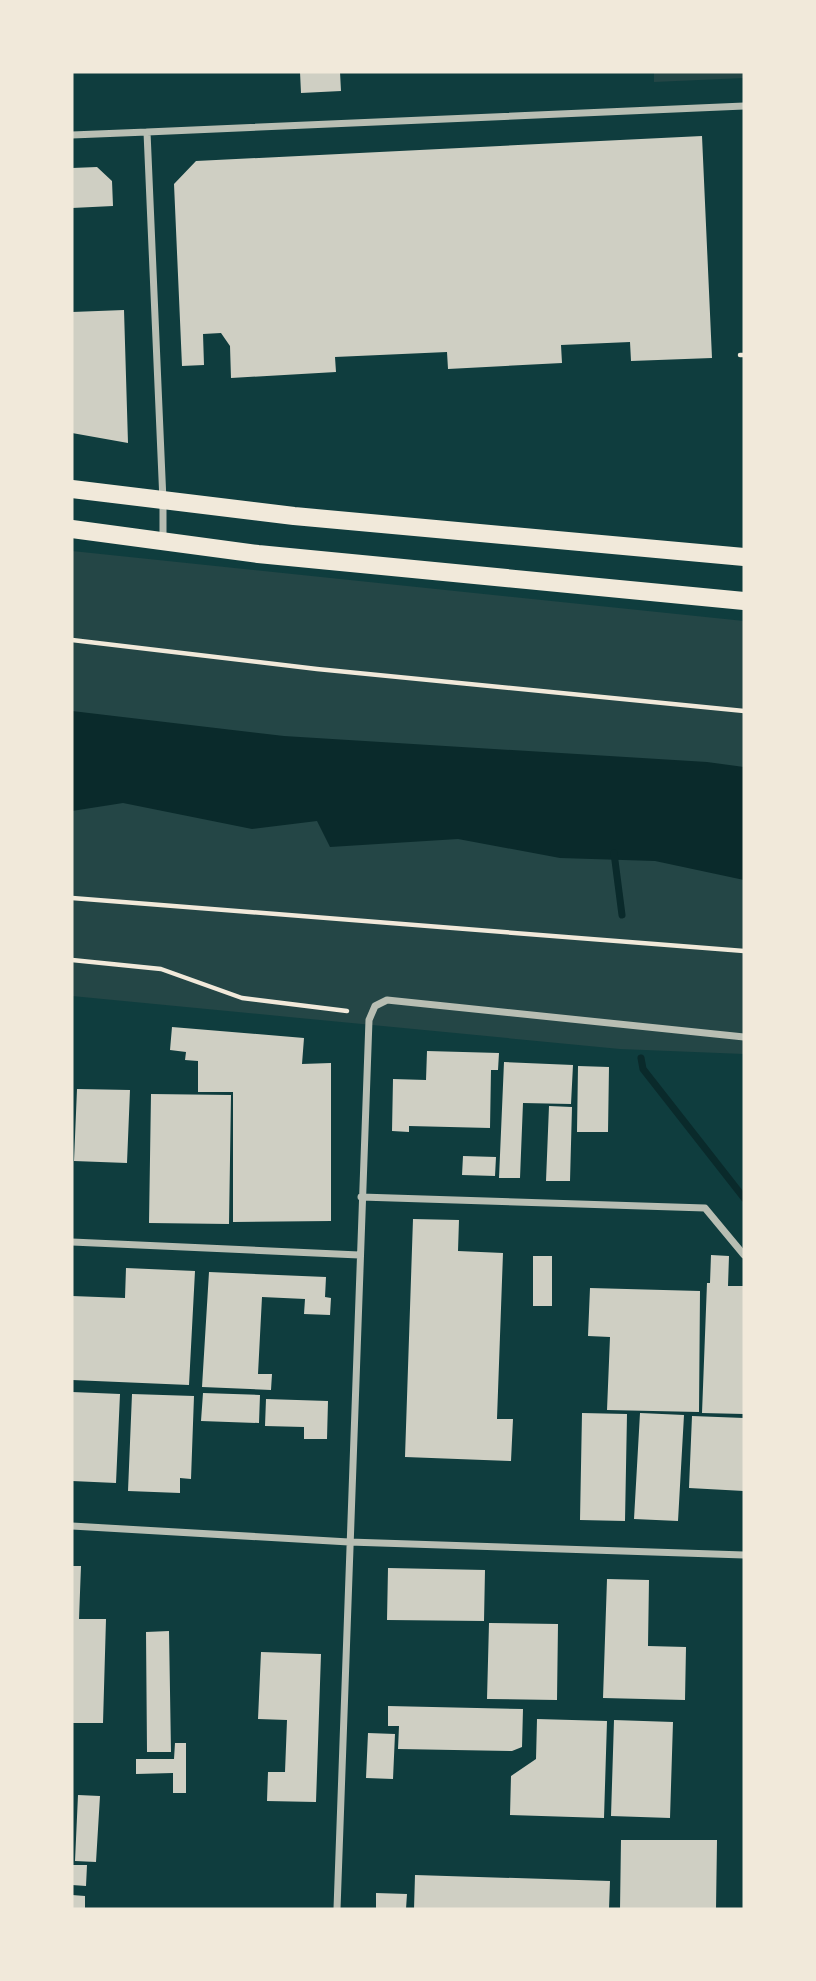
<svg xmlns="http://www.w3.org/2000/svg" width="816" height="1981" viewBox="0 0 816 1981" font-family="Quicksand,sans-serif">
	<rect width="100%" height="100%" fill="#0f3d3e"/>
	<path fill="#244646" d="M654,72H744V78L654,82Z
		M72,551L744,621V1054L620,1049L72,996Z"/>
	<path fill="#0a2a2b" d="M72,711L284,736L707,762L744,767V880L655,861L560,858L458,839L330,847L317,821L252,829L123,803L72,811Z"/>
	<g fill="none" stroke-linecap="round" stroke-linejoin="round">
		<path stroke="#0a2a2b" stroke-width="7" d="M614,853L622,915
			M641,1058L643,1069L744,1198"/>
	</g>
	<path fill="#cfcfc3" d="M300,72H340L341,91L301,93Z
		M702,136L712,358L631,361L630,342L561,345L562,363L448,369L447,352L335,357L336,372L231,378L230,346L221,333L203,334L204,365L182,366L174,184L196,161Z
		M97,167L112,181L113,206L72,208V168Z
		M124,310L128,443L72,433V312Z
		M172,1027L304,1038L302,1064L331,1063V1221L233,1222V1092H198V1061L185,1060L186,1052L170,1050Z
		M427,1051L499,1053L498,1070H491L490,1128L409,1126V1132L392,1131L393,1079L426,1080Z
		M504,1062L573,1065L571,1104L523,1103L520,1178H499Z
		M578,1066L609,1067L608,1132H577Z
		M77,1089L130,1090L127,1163L74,1161Z
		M151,1094L231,1095L229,1224L149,1223Z
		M549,1106L572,1107L570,1181H546Z
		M463,1156L496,1157L495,1176L462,1175Z
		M413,1219L459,1220L458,1251L503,1253L497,1419H513L511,1461L405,1457Z
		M711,1255L729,1256L728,1286H744V1414L702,1413L707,1283H710Z
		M533,1256H552V1306H533Z
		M126,1268L195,1271L189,1385L72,1380V1296L125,1298Z
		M209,1272L326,1277L325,1297L331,1298L330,1315L304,1314L305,1299L262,1297L258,1374H272L271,1390L202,1387Z
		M590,1288L700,1291L699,1412L607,1410L610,1337L588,1336Z
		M72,1392L120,1394L116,1483L72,1481Z
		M203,1393L260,1395L259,1423L201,1421Z
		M132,1394L194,1396L191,1479L180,1478V1493L128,1491Z
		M266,1399L328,1401L327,1439H304V1427L265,1426Z
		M582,1413L627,1414L625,1521L580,1520Z
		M640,1413L684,1415L678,1521L634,1519Z
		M692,1416L744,1418V1491L689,1488Z
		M72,1566H81L79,1619H106L103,1723H72Z
		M388,1568L485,1570L484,1621L387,1620Z
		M607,1579L649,1580L648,1646L686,1647L685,1700L603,1698Z
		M489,1623L558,1624L557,1700L487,1699Z
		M169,1631L171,1752H147L146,1632Z
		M261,1652L321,1654L316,1802L267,1801L268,1772H285L287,1720L258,1719Z
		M388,1706L523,1709L522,1747L512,1751L398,1749L399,1726H388Z
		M537,1719L607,1721L604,1818L510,1815L511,1776L536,1759Z
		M614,1720L673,1722L670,1818L611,1816Z
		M368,1733L395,1734L393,1779L366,1778Z
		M175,1743H186V1793H173V1773L136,1774V1759H174Z
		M78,1795L100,1796L96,1862L75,1861Z
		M621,1840H717L716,1909H620Z
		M72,1865H87L86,1886L72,1885Z
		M415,1875L610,1881L609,1909H414Z
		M376,1893L407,1894L406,1909H376Z
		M72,1895L85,1896V1909H72Z"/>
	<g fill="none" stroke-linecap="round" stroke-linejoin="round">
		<path stroke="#f1e9da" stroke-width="4.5" d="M740,355H744
			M72,640L317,669L744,711
			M72,898L744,951
			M72,960L161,969L242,998L347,1011"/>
		<path stroke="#b8beb3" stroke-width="7" d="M147,132L744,106
			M72,135L147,132L163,501V541
			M361,1197L705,1208L744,1255
			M72,1242L359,1255
			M72,1526L349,1542L744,1555
			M337,1909L369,1020L375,1006L387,1000L744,1037"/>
		<path stroke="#f1e9da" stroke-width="18" d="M72,489L294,516L744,557
			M72,529L258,554L744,601"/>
	</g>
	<rect width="816" height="1981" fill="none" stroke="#f1e9da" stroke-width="147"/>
</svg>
